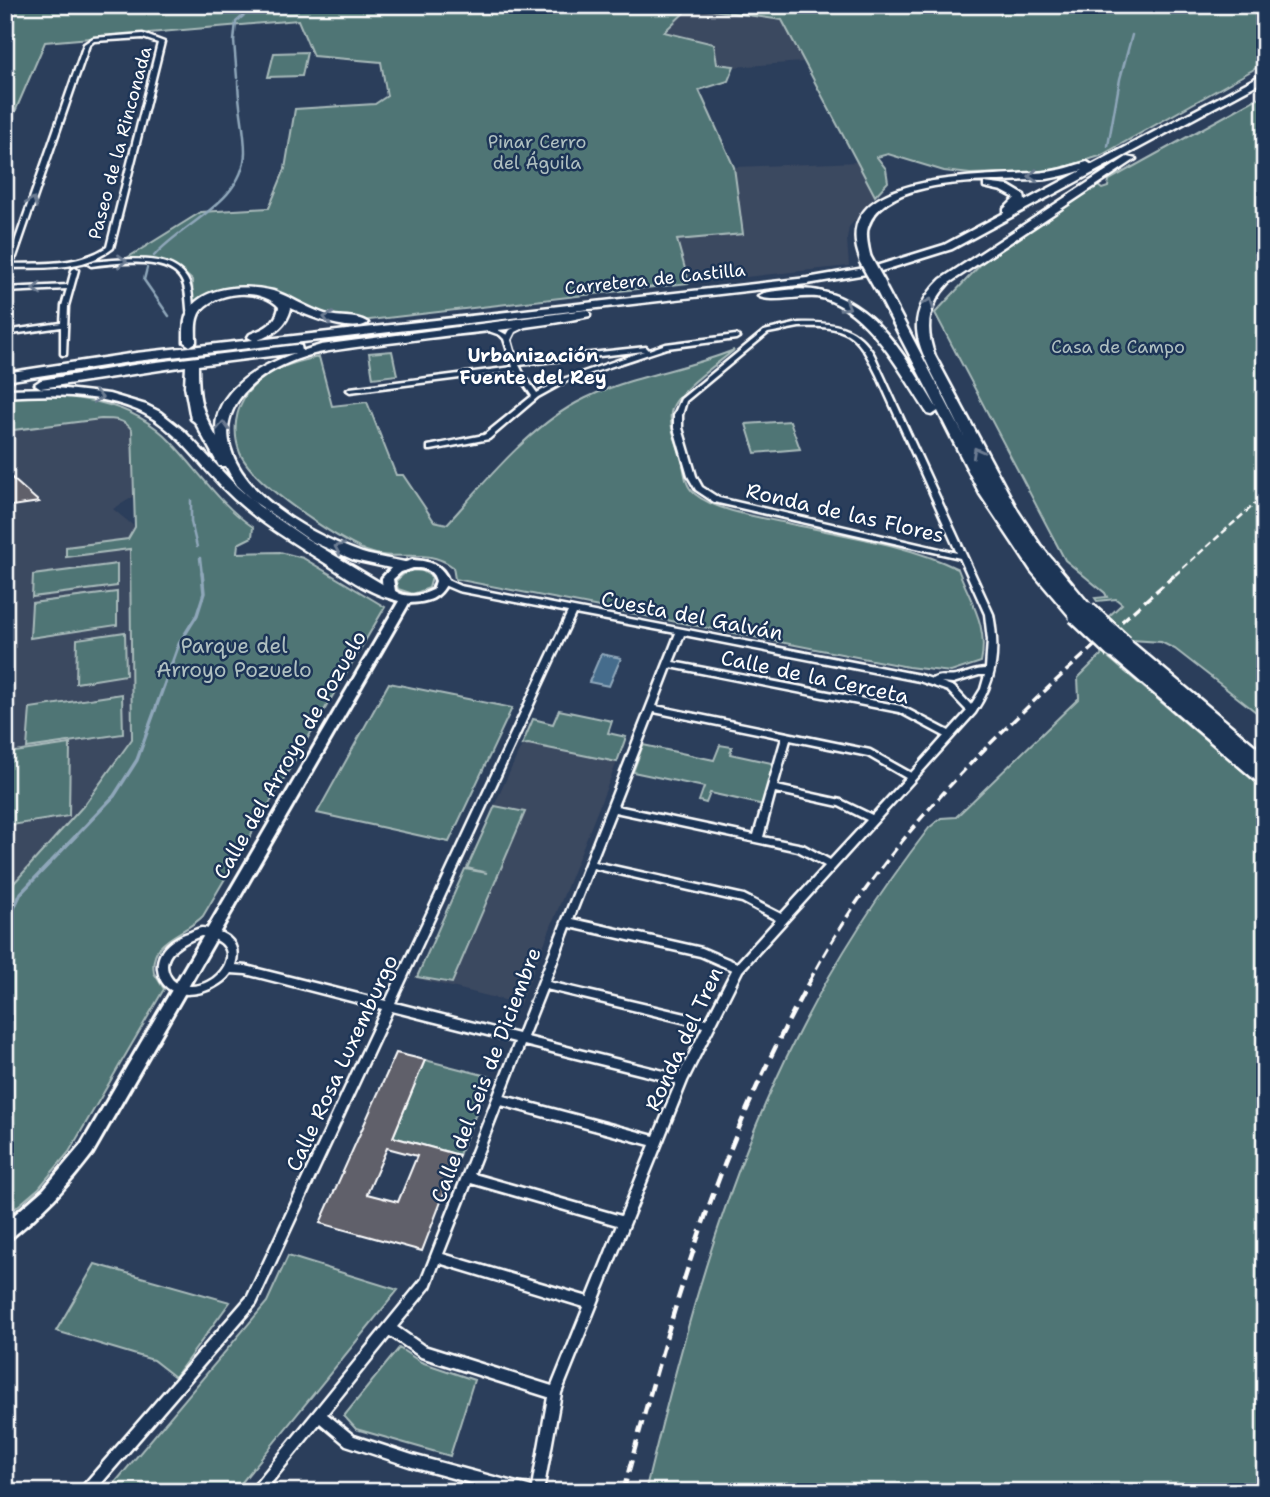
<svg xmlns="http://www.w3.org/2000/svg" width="1270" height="1497" viewBox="0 0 1270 1497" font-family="'Shantell Sans',sans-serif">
	<rect width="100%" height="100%" fill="#2b3e5b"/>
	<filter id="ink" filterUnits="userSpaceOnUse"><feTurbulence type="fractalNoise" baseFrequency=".0143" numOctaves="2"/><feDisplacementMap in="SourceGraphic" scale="14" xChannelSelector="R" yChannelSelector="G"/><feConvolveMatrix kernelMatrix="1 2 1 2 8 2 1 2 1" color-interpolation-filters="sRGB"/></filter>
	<g filter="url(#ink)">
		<path fill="#3b4860" d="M690,7L782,20L803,62L733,67L717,64L676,34L663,32Z
			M858,162L875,196L849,227L847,239L849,266L689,283L676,240L743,234L734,167Z
			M101,419H117L126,423L132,430L133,497L113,509L135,527L129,536L132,739L85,804L5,893V431Z
			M528,744L617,762L520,1004L415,978L522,745Z"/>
		<path fill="#507475" stroke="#a8baba" stroke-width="2" d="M5,5H1265V63L1100,156L1065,167L1040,172L970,174L944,171L888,154L877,157L886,169L888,182L875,196L782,20L690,7L664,32L714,44L717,64L734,66L728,81L699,90L734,167L743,234L677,240L689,283L361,321C347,318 330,318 317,313C271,294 242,268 193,304L192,280C172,260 155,260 127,258L201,212L269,208L285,169L295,109L375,104L387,96L381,62L313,56L298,20L45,42L5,135Z
			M307,52L302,76L268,77L274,53Z
			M1265,94V719L1175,649L1161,642L1131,640L1107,618L1122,604L1116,599L1097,601L1095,598L1107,597L1105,593L1065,560L935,313L983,262L1083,193L1098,186L1102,189L1108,187L1109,180Z
			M734,350C719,363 673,393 671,413C669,426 677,443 681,455C685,469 683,484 695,494C714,510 757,517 782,522C840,535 904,543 958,569C970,601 989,626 981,662L951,672L908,667L455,579L453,567C426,546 395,563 366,551C334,537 253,484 240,453C232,432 235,409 248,392C266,370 293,362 319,357L332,406L367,402L396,475H403L434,521L447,524C484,483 527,430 576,403C625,376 683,371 734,350Z
			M392,351L397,375L373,378L369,353Z
			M16,394C71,396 130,398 171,442C199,471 219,504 253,527L252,537L238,544L237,553L280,552L303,558L385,607L203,916C185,935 148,939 154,973L164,989L69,1152L39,1188L5,1217V893L85,804L132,739L130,549L66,557V547L128,539L135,527L132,430C124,419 115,419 101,419L5,431V395Z
			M790,421L800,449L755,453L746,424Z
			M117,564V586L32,597L33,575Z
			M419,569L432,577L429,588L413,594L398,589L396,581L407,571Z
			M117,592V625L30,638L32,603Z
			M125,632L126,675L76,683L77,639Z
			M1103,653L1265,790V1492H645C683,1337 725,1177 798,1034C835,961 879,893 929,828L941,818L956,817L1079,698L1078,678Z
			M389,683L512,708L449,842L317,813Z
			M122,694L123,734L27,748L30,708Z
			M559,710L612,721L608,733L626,737L617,762L528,744L522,745L533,719L553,724Z
			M70,744L69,816L5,826L8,753Z
			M643,745L714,760L720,745L732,747L730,754L776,764L764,805L710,793L706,803L699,801L704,787L633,772Z
			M495,806L525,812L452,983L417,977L465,869L487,873L467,868Z
			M425,1060L491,1077L459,1155L393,1137Z
			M288,1256L398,1290L234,1492H107L267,1302Z
			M95,1264L230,1302L175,1377L153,1360L56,1331Z
			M399,1348L421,1362L474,1380L450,1456L356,1429L344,1416Z"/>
		<path fill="#446c8c" stroke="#8fa7ba" stroke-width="2" d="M601,654L621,658L609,686L589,682Z"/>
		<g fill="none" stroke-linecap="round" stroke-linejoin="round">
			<path stroke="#8fa7ba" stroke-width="2.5" d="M237,78L234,41L236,22L256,5
				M1108,146L1120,79L1132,35
				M154,256C182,223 244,202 245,152C245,129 238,105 238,81
				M147,268L144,280L169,316
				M191,500V522L197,547
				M200,558L202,575"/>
			<path stroke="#8fa7ba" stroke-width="3.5" d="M5,927L21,893L114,796L137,760L179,644L197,615L204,593L202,573"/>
		</g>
		<path fill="#61606b" stroke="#fff" stroke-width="2" fill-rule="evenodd" d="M5,472L39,502L5,507Z
			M396,1053L425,1060L393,1137L459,1155L422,1251L320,1223ZM387,1148L417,1156L398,1202L367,1194Z"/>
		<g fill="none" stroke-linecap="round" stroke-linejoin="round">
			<g stroke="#fff" stroke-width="5">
				<path id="street" d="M143,34L164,42L113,248C83,272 41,267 5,268V261L10,256L84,44L93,38ZM143,38L158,43L107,247C77,266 43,263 9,264L16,257L89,45L94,41Z
					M113,260C137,259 173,256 187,279C193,289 193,307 193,317H189L188,316C186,306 187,293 183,283C172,255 115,263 91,266L88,264L91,262Z
					M75,268L78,270L68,306L66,355H62L61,354V327L5,335V331L61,323L62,306L67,289L5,292V288L68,285L72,270Z
					M527,322L530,324L529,325L515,332L511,340L517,361L646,347L649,350L666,344L736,335L739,337L736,339L667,348L567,381L538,397L489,439L431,450H428V446L484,435L532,396L515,371L350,392L347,390L350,388L513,367L504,339L500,335L483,329L486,327L498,330L507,335L510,330ZM644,351L563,379L537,393L524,375L519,365Z
					M799,323C832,322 857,325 874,355L993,614C1000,653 997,680 975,713L742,971L687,1081L561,1393L543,1492H504L412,1467L346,1445L320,1423L264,1492H250L252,1488L422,1279L515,1042L392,1011L256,1304L94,1492H79L81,1488L248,1296L382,1009L246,974L231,973C215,996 162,1007 158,969C156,949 174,937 191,932C192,931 200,928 201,928C206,928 213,930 217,931C234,937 240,949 235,965L246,966L386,1001L568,612L458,591L439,583L438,581L439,579H445L460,586L920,675L932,679C940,674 946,678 956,676C966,674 975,669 986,669L988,640L985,614L960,558L714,502L696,490L688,476L674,428V415L681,399L764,331ZM799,327C847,325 857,333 877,375L957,553L719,498L702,487L696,476L682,428V415L686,401L768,333ZM575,614L676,633L518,1034L395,1003ZM684,635L919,681L948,691L967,711L949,731L901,706L673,662ZM671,667L899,712L944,736L911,773L870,750L656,706ZM979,675H985L981,689L971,705L954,687L941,682L953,683ZM654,712L782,738L754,835L617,806ZM790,740L868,756L906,778L872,815L841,800L777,786ZM775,792L839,806L867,820L830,860L803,845L763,837ZM615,812L798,851L825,866L781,914L744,895L595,862ZM593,868L742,902L776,920L737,963L702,948L573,919ZM570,927L700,956L732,970L707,1019L549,982ZM201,936C253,942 217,994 183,985C177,984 173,981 170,976C158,954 185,942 201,936ZM546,989L703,1027L679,1075L527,1037ZM524,1045L676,1083L654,1136L504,1096ZM501,1105L650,1145L621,1216L474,1174ZM471,1183L617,1225L588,1297L443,1254ZM439,1263L584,1307L552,1386L424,1346L397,1327L430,1287ZM390,1336L421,1357L548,1397L532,1487L412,1455L354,1436L327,1414Z"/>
			</g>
			<g stroke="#fff" stroke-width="6">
				<path id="secondary" d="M412,560C429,561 442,564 448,581C439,599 429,602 409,603L92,1154C68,1186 42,1213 11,1238L5,1240V1223L44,1189L82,1144L399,601C386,598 382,590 382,578L393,566ZM413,568C424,568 433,569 436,581L433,590C421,596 407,599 395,591L393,579L401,572Z"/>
			</g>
			<g stroke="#fff" stroke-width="5">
				<path id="highway" d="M1265,73V80L952,249L878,272L807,284L136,361L5,381V373L136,353L253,340L248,337L250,334C264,329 276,324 279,307C262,288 220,290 202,309C194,318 196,331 196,342L190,346L184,342C184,330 183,316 192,306C210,285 248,285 273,291C289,296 305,307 322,313C336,319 356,314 368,323C352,334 308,316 291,308C287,326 274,334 258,340L807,278L876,266L944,245L1004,213V209L1015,198L1002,191L984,187V183L1009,186L1024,195L1025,201L1083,170C1071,174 1059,177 1047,179C1000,184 887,172 868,227C865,236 869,250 871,259L861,261C823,167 995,178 1045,172C1060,171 1073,166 1087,162L1092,165Z
					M1127,157L1136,159L949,283C928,305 924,328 935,356L1018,511L1041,546L1094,610L1092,613L1082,614L1081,618H1071L1032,572L980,494L938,411L932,415L928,414C902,375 868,306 817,297C802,295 768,303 758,296L764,293C783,290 804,287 823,292C878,304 910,365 937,408L874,286L884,284L965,438C956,421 949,404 940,388C918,345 901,318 941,279Z
					M586,310L590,312V316C537,328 481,331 428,338C393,343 357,346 323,352C272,362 205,401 236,462C259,506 317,537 362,553C378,558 394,559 409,563L411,566L409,569L404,571L354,560L311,541L253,501L236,485L226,466H219L195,422L191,419L185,386L186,366L41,388L35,384L41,380L140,364L297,345L301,346L302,351L321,345ZM295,353C259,366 209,392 217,438C200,409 198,398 198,365Z
					M57,388L109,394L146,405L160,412L184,431L237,487L259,506L307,539L399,594L392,599C366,592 344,575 322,561C289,540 255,520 227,492C198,464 175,426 137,410C96,393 49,394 5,397V389Z
					M1124,639L1129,640L1265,754V785L1259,783L1108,654L1106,650L1108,646H1118L1119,640Z"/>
			</g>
			<use href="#street" fill="#1d3557" fill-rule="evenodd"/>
			<use href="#secondary" fill="#1d3557" fill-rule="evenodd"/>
			<use href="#highway" fill="#1d3557" fill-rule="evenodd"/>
			<path stroke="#fff" stroke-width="2.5" stroke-dasharray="7 3.5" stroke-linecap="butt" d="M1175,575L1265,495"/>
			<path stroke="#fff" stroke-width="3.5" stroke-dasharray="10 5" stroke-linecap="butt" d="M809,982C896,815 1038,695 1177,573"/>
			<path stroke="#fff" stroke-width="4.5" stroke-dasharray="13 7" stroke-linecap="butt" d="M623,1492C656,1371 689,1249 737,1133C758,1081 783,1030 810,980"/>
			<g stroke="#fff" stroke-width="17" stroke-linecap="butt">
				<path id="highway-bridge-far1" d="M865,259L880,286"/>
			</g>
			<g stroke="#fff" stroke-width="21" stroke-linecap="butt">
				<path id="highway-bridge" d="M1087,610L1124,644
					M1076,615L1113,650"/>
			</g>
			<use href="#highway-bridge-far1" stroke="#1d3557" stroke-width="12"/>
			<use href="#highway-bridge" stroke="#1d3557" stroke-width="16"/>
		</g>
		<defs><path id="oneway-chevron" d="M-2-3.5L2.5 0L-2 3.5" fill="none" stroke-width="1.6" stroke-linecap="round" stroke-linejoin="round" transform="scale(1.75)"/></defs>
		<g stroke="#6c7c92">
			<use href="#oneway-chevron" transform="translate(1033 176) rotate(176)"/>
			<use href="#oneway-chevron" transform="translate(32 202) rotate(-71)"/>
			<use href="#oneway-chevron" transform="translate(122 261)"/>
			<use href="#oneway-chevron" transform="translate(37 289) rotate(177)"/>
			<use href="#oneway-chevron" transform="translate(929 303) rotate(-66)"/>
			<use href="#oneway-chevron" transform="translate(846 306) rotate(31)"/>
			<use href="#oneway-chevron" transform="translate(328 318) rotate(-167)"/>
			<use href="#oneway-chevron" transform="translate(98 397) rotate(10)"/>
			<use href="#oneway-chevron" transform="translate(223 426) rotate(-88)"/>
			<use href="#oneway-chevron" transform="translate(977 452) rotate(-119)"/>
			<use href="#oneway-chevron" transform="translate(339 548) rotate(-156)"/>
		</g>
	</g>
	<g text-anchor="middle" stroke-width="5" stroke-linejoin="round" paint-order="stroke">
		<g font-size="18" fill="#b0c0c1" stroke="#1d3557">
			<text x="537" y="148">Pinar Cerro<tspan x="537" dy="21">del Águila</tspan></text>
			<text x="1118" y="353">Casa de Campo</text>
		</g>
		<g font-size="18" fill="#fff" stroke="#1d3557">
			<text transform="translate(120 143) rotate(-75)" y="6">Paseo de la Rinconada</text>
			<text transform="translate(655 279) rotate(-6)" y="6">Carretera de Castilla</text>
		</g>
		<g font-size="19" font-weight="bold" fill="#fff" stroke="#1d3557">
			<text x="533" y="362">Urbanización<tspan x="533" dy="22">Fuente del Rey</tspan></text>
		</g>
		<g font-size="21" fill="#fff" stroke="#1d3557">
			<text transform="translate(845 513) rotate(13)" y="7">Ronda de las Flores</text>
			<text transform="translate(692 616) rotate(11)" y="7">Cuesta del Galván</text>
			<text transform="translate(815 677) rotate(12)" y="7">Calle de la Cerceta</text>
			<text transform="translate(290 755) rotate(-60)" y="7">Calle del Arroyo de Pozuelo</text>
			<text transform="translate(684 1039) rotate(-65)" y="7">Ronda del Tren</text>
			<text transform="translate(342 1063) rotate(-65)" y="7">Calle Rosa Luxemburgo</text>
			<text transform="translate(486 1075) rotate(-69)" y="7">Calle del Seis de Diciembre</text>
		</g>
		<g font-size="21" fill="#b0c0c1" stroke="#1d3557">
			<text x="234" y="653">Parque del<tspan x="234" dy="24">Arroyo Pozuelo</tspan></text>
		</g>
	</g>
	<rect width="1270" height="1497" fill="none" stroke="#1d3557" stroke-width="28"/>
	<rect x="14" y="14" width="1242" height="1469" fill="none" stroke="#fff" stroke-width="2.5" filter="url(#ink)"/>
</svg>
